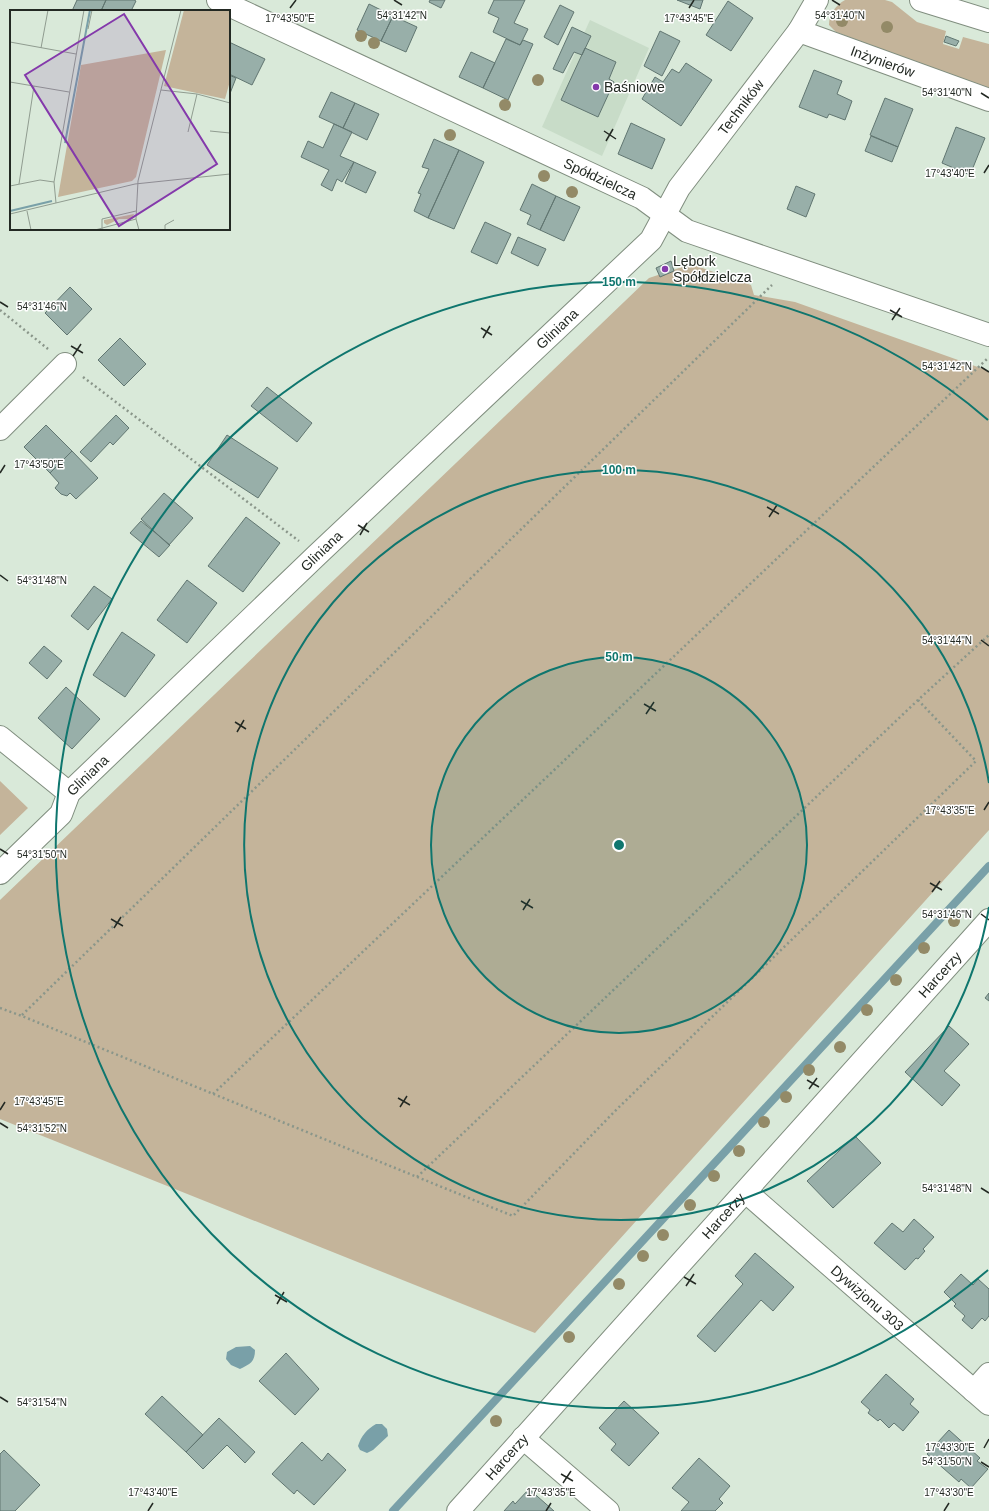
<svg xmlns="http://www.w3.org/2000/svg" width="989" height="1511" viewBox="0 0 989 1511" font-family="Helvetica,sans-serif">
	<rect width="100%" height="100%" fill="#d9e9d9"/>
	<path fill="#c8dcc8" d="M590,20L649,48L602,156L542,127Z"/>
	<path fill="#c4b49a" d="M845,0H885L892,2L917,22L946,31L943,44L959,49L963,37L989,44V90L836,32L829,25C829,14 836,5 845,0Z
		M691,264L751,285L754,295L795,302L989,371V830L535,1333L0,1119V900L649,278Z
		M0,781L28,808L0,835Z"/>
	<path fill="#79a0a8" d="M250,1346L255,1350C255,1362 250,1364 240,1369L231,1365L226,1359L227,1352L236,1347Z
		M376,1424H382L387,1429L388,1436L373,1450L367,1453L360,1450L358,1446C361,1436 367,1429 376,1424Z"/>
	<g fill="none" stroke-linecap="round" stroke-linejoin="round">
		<path stroke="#79a0a8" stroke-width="8" d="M393,1511L989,866"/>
	</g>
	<path fill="#98afa9" stroke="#617671" d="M77,0H106L101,11H72Z
		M106,0H134L136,1L131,11H101Z
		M430,0H445L441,8L429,2Z
		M494,0H525L514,23L528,29L520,45L493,32L499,18L488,13Z
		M677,0H703L700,9Z
		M728,1L753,18L731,51L706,35Z
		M369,4L393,16L381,41L357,30Z
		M560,5L574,12L558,45L544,37Z
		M393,16L417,27L406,52L381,41Z
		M572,27L591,36L582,55L574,52L563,73L553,69Z
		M660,31L680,41L662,76L644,66Z
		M946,36L959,41L956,46L944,42Z
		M506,39L520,45L523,40L533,44L508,100L483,88Z
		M229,42L265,59L252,85L229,74Z
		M585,48L616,62L609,79L614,82L598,117L561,100Z
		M471,52L495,63L483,88L459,77Z
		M686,63L712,80L681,126L642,99L655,77L663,82L672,69L679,73Z
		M814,70L842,81L837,94L852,101L845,120L829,114L827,118L799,107Z
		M229,75L236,78L229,96Z
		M331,92L355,103L343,128L319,117Z
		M885,98L913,109L898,147L870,135Z
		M355,103L379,114L367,140L343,128Z
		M631,123L665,139L652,169L618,154Z
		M334,124L352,132L340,156L354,162L342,182L337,179L332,191L321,185L329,170L301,157L308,141L323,148Z
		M956,127L985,138L970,175L942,163Z
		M871,136L898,147L892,162L865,151Z
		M434,139L459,150L428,218L414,211L421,194L418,193L429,169L422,167Z
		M459,150L484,162L454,229L428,218Z
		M354,162L376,172L366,193L345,183Z
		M532,184L556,196L540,230L527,224L531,215L520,210Z
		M796,186L815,194L806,217L787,209Z
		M556,196L580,207L564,241L540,230Z
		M485,222L511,234L497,264L471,252Z
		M518,237L546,249L538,266L511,253Z
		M671,261L674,271L660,277L656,268Z
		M70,287L92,309L67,335L45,313Z
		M120,338L146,364L124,386L98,360Z
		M267,387L312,423L297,442L251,406Z
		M116,415L129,428L113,445L110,442L91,462L80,452Z
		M46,425L72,451L50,473L24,447Z
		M227,435L278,468L258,498L207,465Z
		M72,451L98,478L76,499L70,493L67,496L61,494L55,488L59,483L50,473Z
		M164,493L193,518L169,545L141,519Z
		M246,517L280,543L243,592L208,566Z
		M141,521L170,545L159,557L130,533Z
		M187,580L217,603L187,643L157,620Z
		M94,586L112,599L88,630L71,616Z
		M122,632L155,655L125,697L93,675Z
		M44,646L62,661L47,679L29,663Z
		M66,687L100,719L72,749L38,718Z
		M989,993V1001L985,998Z
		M949,1026L969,1044L944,1071L960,1085L942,1106L905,1072Z
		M855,1136L881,1163L833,1208L807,1181Z
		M914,1219L934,1237L923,1249L925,1251L918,1259L916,1258L905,1270L874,1243L892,1223L903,1232Z
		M755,1253L794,1287L773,1311L761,1300L715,1352L697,1336L743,1284L735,1276Z
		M961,1274L973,1285L978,1279L989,1289V1316L985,1321L982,1318L972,1329L962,1320L965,1316L954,1306L956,1304L944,1292Z
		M286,1353L319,1389L295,1415L259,1381Z
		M886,1374L914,1399L910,1404L919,1412L903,1431L894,1423L889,1428L880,1419L878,1421L868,1413L870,1410L861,1402Z
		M162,1396L203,1435L186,1452L145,1414Z
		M624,1401L659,1433L629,1466L611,1450L616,1444L599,1428Z
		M219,1418L255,1452L245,1463L227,1445L203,1469L186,1452Z
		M949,1430L980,1458L977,1461L988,1469L971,1488L961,1479L959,1482L927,1454Z
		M302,1442L322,1461L328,1453L346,1470L314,1505L297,1490L294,1494L272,1474Z
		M4,1450L40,1485L15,1511H0V1454Z
		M699,1458L730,1486L719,1499L723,1503L715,1511H681L689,1502L672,1488Z
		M529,1489L554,1511H504L513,1501L515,1504Z"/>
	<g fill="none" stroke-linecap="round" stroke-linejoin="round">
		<g stroke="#808e7f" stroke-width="24">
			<g id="minor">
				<path id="s1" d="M218,0L642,198L687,231L989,335"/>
				<path d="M921,0L989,21"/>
				<path id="s2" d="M799,31L989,100"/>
				<path d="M0,429L65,364"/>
				<path d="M0,737L69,793"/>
				<path id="s3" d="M0,873L61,814L69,793L317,555L651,240L679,188L799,31L817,0"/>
				<path id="s4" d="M746,1192L989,1404"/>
				<path d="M974,1391L989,1374"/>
				<path d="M523,1438L608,1511"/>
				<path id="s5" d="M458,1511L989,920"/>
			</g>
		</g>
		<path stroke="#8a968a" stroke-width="2.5" stroke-dasharray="2 3" stroke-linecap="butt" d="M0,310L48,349
			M83,377L299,541
			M0,1008L22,1016L513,1216L617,1109L976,761L918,700
			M22,1015L772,285
			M213,1094L987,359
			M417,1177L918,700L989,635"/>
		<use href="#minor" stroke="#fff" stroke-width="22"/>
	</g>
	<g fill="#938a67">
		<circle cx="842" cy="21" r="6"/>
		<circle cx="887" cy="27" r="6"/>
		<circle cx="361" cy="36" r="6"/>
		<circle cx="374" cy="43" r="6"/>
		<circle cx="538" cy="80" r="6"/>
		<circle cx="505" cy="105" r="6"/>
		<circle cx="450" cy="135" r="6"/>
		<circle cx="544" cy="176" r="6"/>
		<circle cx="572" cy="192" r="6"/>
		<circle cx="954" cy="921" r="6"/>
		<circle cx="924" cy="948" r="6"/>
		<circle cx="896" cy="980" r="6"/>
		<circle cx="867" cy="1010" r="6"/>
		<circle cx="840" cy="1047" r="6"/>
		<circle cx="809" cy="1070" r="6"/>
		<circle cx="786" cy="1097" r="6"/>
		<circle cx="764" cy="1122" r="6"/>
		<circle cx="739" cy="1151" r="6"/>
		<circle cx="714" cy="1176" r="6"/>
		<circle cx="690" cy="1205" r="6"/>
		<circle cx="663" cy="1235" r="6"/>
		<circle cx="643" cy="1256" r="6"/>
		<circle cx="619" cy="1284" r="6"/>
		<circle cx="569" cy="1337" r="6"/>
		<circle cx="496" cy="1421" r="6"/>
	</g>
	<path fill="none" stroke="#232923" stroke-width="1.5" d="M394,0L402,5M832,0L840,5M290,8L296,0M689,8L694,0M981,93L989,98M604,131L616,139M606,141L613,129M984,173L989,165M0,302L8,307M890,310L902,317M892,320L900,308M481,328L492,335M483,338L490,326M71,346L83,353M73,356L81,344M981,367L989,372M0,473L5,465M767,507L779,514M769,517L777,505M358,525L369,532M360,535L367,523M0,575L8,581M981,640L989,646M644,704L656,711M646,714L654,702M235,722L246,729M237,732L244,720M984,810L989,802M0,849L8,854M930,883L942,890M932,892L940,881M521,901L533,908M523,910L530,899M981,914L989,920M111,919L123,926M114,928L121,917M807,1080L819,1087M809,1089L817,1078M398,1098L410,1105M400,1107L407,1096M0,1110L5,1102M0,1123L8,1128M981,1188L989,1193M684,1277L696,1284M686,1286L694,1274M275,1295L287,1302M277,1304L284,1292M0,1397L8,1402M984,1448L989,1439M981,1462L989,1467M561,1474L573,1481M563,1483L571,1471M148,1511L153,1503M546,1511L551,1503M944,1511L949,1503"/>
	<circle cx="619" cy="845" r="188" fill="#0f766e" fill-opacity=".12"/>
	<g fill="none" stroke="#0f766e" stroke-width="2">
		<circle cx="619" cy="845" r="188"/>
		<path d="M989 907A375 375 0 1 1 989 783"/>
		<path d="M988 1270A563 563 0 1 1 988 420"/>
	</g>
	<g fill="#8439ab" stroke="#fff" stroke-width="1.5">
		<circle cx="596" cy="87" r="4"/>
		<circle cx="665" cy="269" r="4"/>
	</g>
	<g text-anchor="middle" stroke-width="3" stroke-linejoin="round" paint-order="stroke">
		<g font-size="14" fill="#232923" stroke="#fff">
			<text dy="5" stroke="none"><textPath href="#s2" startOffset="89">Inżynierów</textPath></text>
			<text dy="5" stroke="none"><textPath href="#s3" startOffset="1071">Techników</textPath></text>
			<text dy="5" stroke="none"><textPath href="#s1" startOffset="422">Spółdzielcza</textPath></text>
			<text dy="5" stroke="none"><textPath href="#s3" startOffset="781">Gliniana</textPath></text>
			<text dy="5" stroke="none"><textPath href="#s3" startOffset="457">Gliniana</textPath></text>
			<text dy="5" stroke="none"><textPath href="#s3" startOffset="133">Gliniana</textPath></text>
			<text dy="5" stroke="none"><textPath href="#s5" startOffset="721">Harcerzy</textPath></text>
			<text dy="5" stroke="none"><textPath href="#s5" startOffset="397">Harcerzy</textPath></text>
			<text dy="5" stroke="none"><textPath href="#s4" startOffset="161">Dywizjonu 303</textPath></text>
			<text dy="5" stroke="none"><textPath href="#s5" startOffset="73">Harcerzy</textPath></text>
		</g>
		<g font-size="14" fill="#232923" stroke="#fff" text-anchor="start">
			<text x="604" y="92">Baśniowe</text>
			<text x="673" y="266">Lębork<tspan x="673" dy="16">Spółdzielcza</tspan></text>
		</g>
	</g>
	<g transform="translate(10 10)">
		<rect width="220" height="220" fill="#d9e9d9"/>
		<path d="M174,0H220V71L215,89L154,76ZM156,40L126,167L122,171L48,187L71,55ZM124,204L122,209H109L97,215L94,213V210Z" fill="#c4b49a"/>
		<path fill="none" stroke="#79a0a8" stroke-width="2" d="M55,133L80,0M0,201L42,191"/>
		<path fill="none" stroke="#909c90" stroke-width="1" d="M78,19L82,0M0,32L66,44M31,38L38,0M0,72L59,82M151,80L187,84L220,93M200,121L220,123M178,122L187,84M9,174L24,76M0,176L30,170L44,172M46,193L44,172L74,0M17,201L21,220M0,204L125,174L220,164M85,220L126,209M92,220V209L126,201M129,220L126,209L128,171L171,0M155,220V215L164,210"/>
		<path fill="#8439ab" fill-opacity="0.15" stroke="#8439ab" stroke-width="2" d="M114,4L207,154L109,216L15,65Z"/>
		<rect width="220" height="220" fill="none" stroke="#232923" stroke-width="2"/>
	</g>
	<g font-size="10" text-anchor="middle" fill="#232923" stroke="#fff" stroke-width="3" stroke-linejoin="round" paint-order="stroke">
		<text x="840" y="19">54°31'40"N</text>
		<text x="402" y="19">54°31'42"N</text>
		<text x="290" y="22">17°43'50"E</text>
		<text x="689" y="22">17°43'45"E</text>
		<text x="947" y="96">54°31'40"N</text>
		<text x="950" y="177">17°43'40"E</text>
		<text x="42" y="310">54°31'46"N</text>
		<text x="947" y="370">54°31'42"N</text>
		<text x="39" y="468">17°43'50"E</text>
		<text x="42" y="584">54°31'48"N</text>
		<text x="947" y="644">54°31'44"N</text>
		<text x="950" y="814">17°43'35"E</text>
		<text x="42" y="858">54°31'50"N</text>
		<text x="947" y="918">54°31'46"N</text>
		<text x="39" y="1105">17°43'45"E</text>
		<text x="42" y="1132">54°31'52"N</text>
		<text x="947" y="1192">54°31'48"N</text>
		<text x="42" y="1406">54°31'54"N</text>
		<text x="950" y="1451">17°43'30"E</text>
		<text x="947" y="1465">54°31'50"N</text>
		<text x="153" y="1496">17°43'40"E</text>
		<text x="551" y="1496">17°43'35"E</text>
		<text x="949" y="1496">17°43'30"E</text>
	</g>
	<circle cx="619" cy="845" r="6" fill="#0f766e" stroke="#fff" stroke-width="2"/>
	<g font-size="12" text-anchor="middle" font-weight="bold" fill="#0f766e" stroke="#fff" stroke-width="3" stroke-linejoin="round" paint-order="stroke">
		<text x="619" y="286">150 m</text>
		<text x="619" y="474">100 m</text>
		<text x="619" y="661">50 m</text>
	</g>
</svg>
